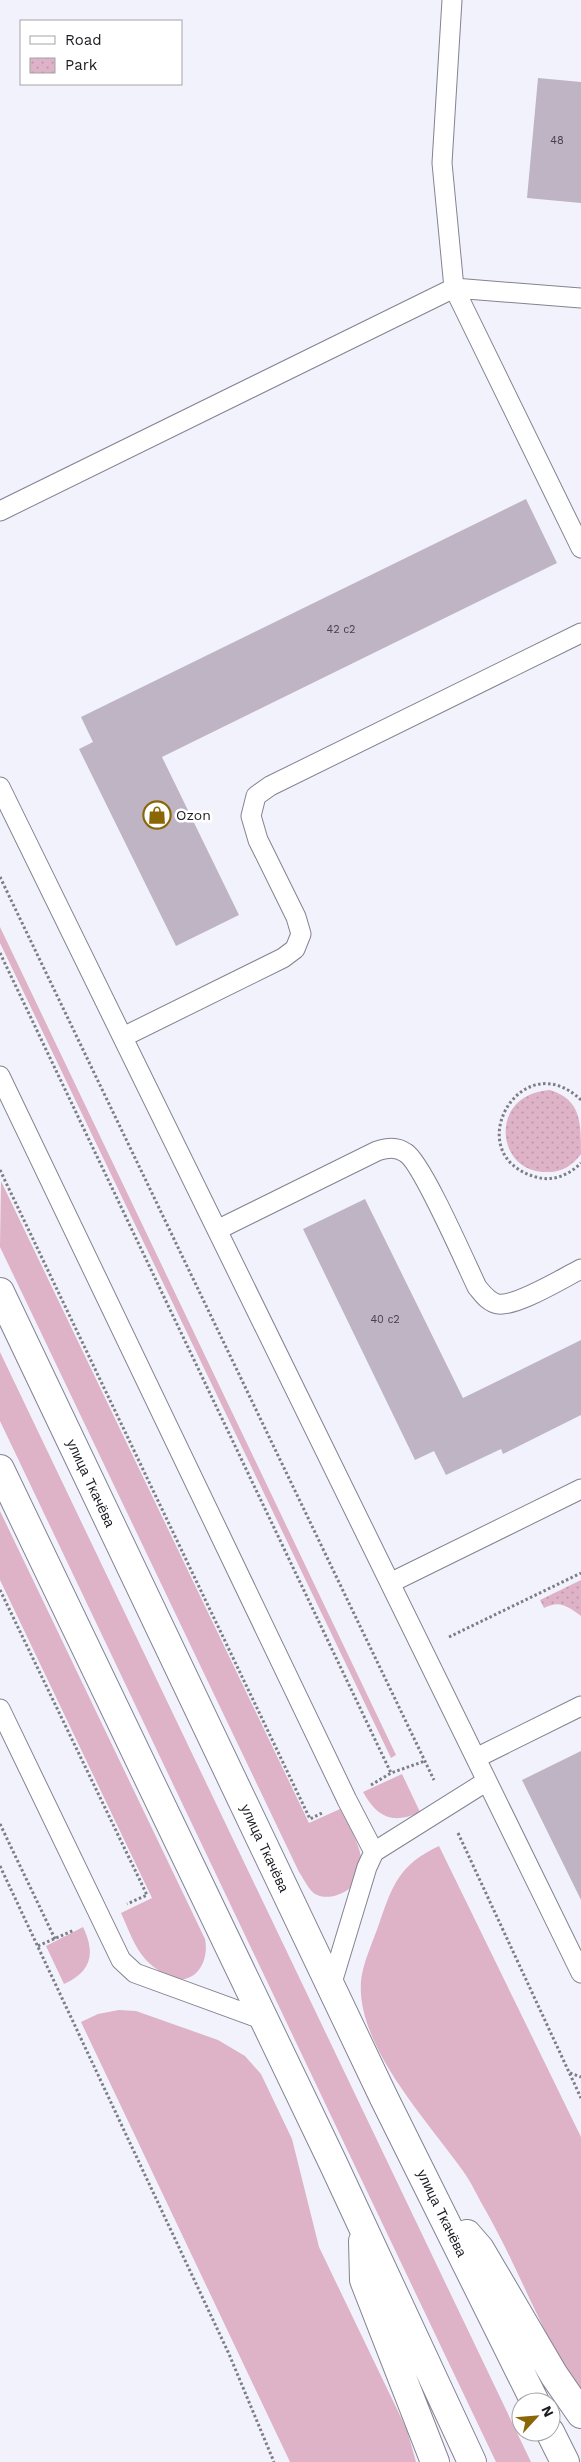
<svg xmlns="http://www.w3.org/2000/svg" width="581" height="2462" viewBox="0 0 581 2462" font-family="'Work Sans',sans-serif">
	<defs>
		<pattern id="park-dots" width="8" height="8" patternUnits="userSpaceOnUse" patternTransform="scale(1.25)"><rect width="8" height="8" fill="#deb2c7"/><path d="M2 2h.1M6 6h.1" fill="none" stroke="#be98ab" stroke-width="1.8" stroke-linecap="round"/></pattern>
	</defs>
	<rect width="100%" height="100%" fill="#f2f2fc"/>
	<path fill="#deb2c7" d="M0,927L396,1755L391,1758L0,943Z
		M1,1181L309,1823L340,1809C349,1827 362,1846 362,1867C362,1886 333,1904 315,1894C308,1889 304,1879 299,1872L0,1247Z
		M0,1352L531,2462H496L0,1421Z
		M0,1511L205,1939C209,1958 199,1982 176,1979C166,1977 153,1967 146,1960C134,1947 128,1928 121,1913L152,1898L0,1580Z
		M402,1774L420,1812C392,1825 377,1817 363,1792Z
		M439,1846L581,2137V2395C543,2337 520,2271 486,2211C478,2198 472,2183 463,2171C428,2121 356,2046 361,1981C363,1962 373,1942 379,1924C393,1884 399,1865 439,1846Z
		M83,1927C96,1954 91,1972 64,1984L46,1946Z
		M119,2010L136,2011L218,2040L245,2056L261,2074L292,2139L319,2247L407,2430L416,2462H290L81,2022L98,2014Z"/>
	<path fill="url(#park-dots)" d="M550,1090C581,1100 581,1121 581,1154C573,1165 562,1172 549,1172C495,1175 487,1094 550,1090Z
		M581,1580V1616C567,1606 560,1600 544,1608L540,1600Z"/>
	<path fill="#bfb4c3" d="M538,78L581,82V203L527,198Z
		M526,499L557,563L162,757L239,915L176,946L79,749L93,742L81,717Z
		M365,1199L463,1398L581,1340V1415L503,1454L501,1449L446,1475L434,1451L415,1460L303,1229Z
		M581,1751V1900L522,1780Z"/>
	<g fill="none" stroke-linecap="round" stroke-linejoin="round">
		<g stroke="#838392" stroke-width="21">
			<path id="lane" d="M452,0L442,163L454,288L581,298
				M0,511L454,288L581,548
				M0,787L581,1973
				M123,1037L283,958L295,949L301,934L296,917L258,840L251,816L256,796L270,786L581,633
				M0,1076L347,1800L374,1852L367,1867L331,1986
				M217,1230L377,1151C387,1148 396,1146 406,1153C422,1163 466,1264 477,1287C483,1294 488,1302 498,1304C516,1307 563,1278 581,1269
				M390,1583L581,1489
				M0,1709L121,1960L135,1973L264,2020
				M476,1758L581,1706
				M374,1852L487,1781"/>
		</g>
		<g stroke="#838392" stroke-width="30">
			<path id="street" d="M0,1292L384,2098L535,2402
				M0,1469L333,2163L472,2462
				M467,2234L480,2249L554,2375L581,2414
				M363,2241L364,2280L435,2462
				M550,2432L565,2462"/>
		</g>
		<path stroke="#7d7d85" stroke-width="3" stroke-dasharray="2.5 2.5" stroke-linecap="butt" d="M0,877L434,1780
			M0,953L391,1773
			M581,1100C521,1042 457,1155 536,1177C553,1182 569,1175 581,1163
			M0,1170L310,1819L322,1813
			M0,1590L147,1895L127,1904
			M449,1637L581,1573
			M371,1785L391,1773L425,1761
			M0,1824L55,1939
			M458,1833L581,2098
			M0,1866L229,2354L274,2462
			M38,1946L74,1930
			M570,2073L581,2077"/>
		<use href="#lane" stroke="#fff" stroke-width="19"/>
		<use href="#street" stroke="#fff" stroke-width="28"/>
	</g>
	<defs>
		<g id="shop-ring" transform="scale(1.4375)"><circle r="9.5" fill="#fff" stroke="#8b6605" stroke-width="1.5"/><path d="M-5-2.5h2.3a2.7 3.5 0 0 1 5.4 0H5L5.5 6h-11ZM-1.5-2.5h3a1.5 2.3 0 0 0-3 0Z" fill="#8b6605"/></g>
	</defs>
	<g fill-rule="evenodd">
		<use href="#shop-ring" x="157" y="815"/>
	</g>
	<g text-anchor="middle" stroke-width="5" stroke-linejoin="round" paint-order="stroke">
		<g font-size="11" fill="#44414a">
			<text x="557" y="144">48</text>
			<text x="341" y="633">42 с2</text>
			<text x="385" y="1323">40 с2</text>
		</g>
		<g font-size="14" fill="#1b1b21" stroke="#fff" text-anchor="start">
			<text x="176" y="820">Ozon</text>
		</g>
		<g font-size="14" fill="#1b1b21" stroke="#fff">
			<text transform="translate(91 1483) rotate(65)" y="5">улица Ткачёва</text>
			<text transform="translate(265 1848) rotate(65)" y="5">улица Ткачёва</text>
			<text transform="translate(442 2213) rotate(64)" y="5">улица Ткачёва</text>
		</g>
	</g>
	<rect x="20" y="20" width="162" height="65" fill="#ffffff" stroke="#a4a4a6"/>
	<rect x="30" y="36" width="25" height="8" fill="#ffffff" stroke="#a4a4a6"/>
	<text x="65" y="45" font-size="15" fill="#1b1b21">Road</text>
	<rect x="30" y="58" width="25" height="15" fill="url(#park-dots)" stroke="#a4a4a6"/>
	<text x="65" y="70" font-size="15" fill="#1b1b21">Park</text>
	<g transform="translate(536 2417) rotate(64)"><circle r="24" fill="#ffffff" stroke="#a4a4a6"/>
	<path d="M0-4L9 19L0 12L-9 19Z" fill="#8b6605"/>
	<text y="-8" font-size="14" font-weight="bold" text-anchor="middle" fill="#1b1b21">N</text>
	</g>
</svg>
